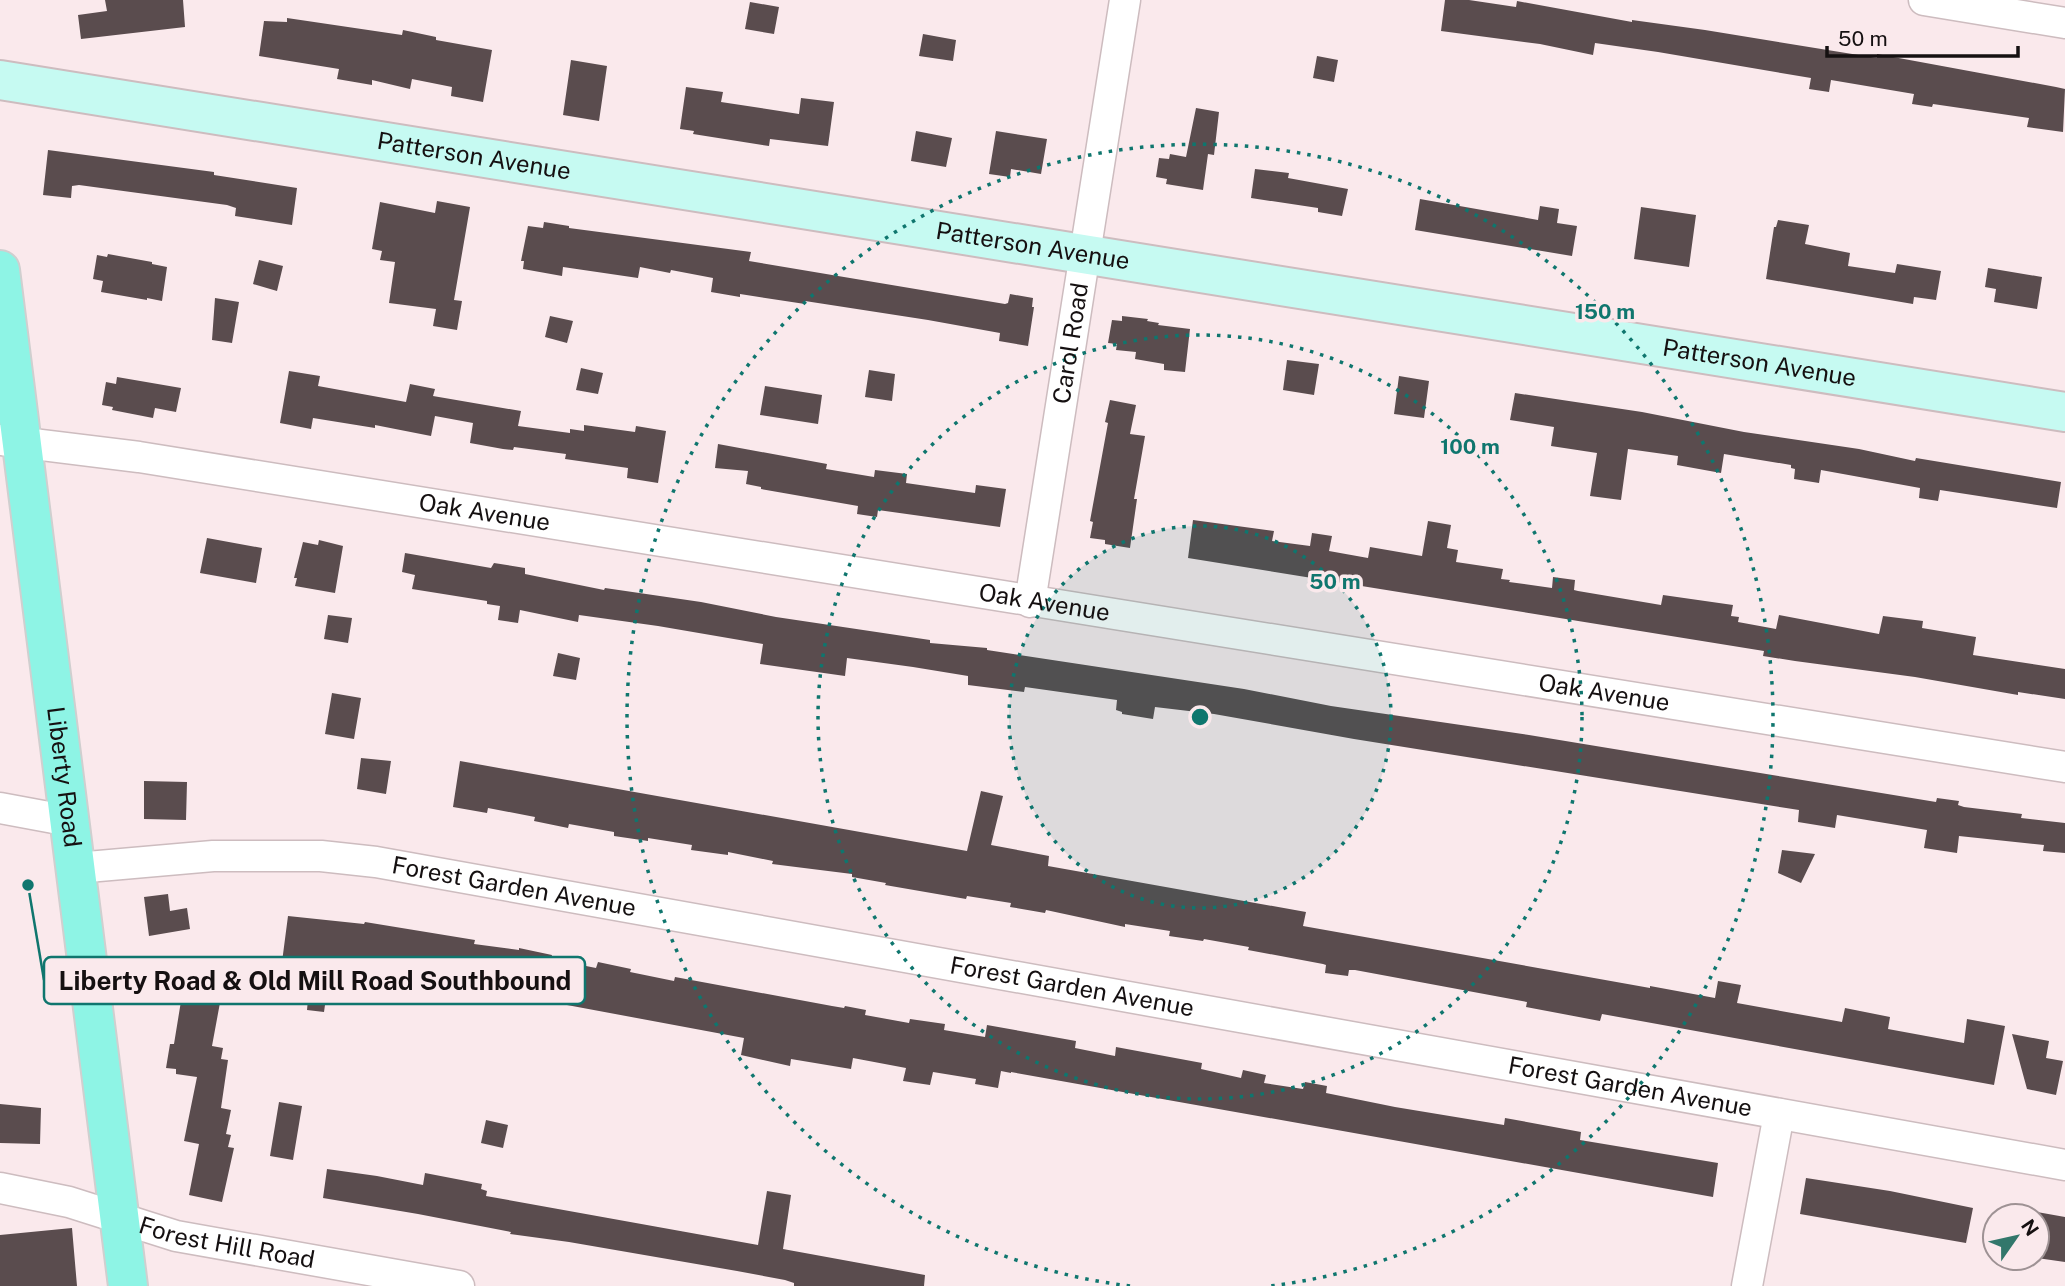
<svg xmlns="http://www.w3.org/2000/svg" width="2065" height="1286" viewBox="0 0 2065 1286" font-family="'Public Sans',sans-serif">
	<rect width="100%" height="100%" fill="#fae9ec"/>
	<path fill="#5a4c4e" d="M105,0H183L185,27L81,39L78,15L107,11Z
		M1445,0H1469L1516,7L1517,1L1632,22V20L1705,30L1877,58V54L2056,87L2065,89L2063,132L2027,127L2029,118L1933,104L1932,107L1912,104L1914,94L1831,80L1829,92L1809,89L1811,78L1658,52L1595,43L1593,55L1540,44L1441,31Z
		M750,2L779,7L774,34L745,29Z
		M287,18L402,35L403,30L436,37V40L492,50L483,102L451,96L452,87L412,79L410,89L372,80V85L337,79L339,69L259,56L264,21L287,22Z
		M923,34L956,40L953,61L919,56Z
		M1317,56L1338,60L1334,82L1313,78Z
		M571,60L607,66L599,121L563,115Z
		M686,87L723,92L721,102L799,114L801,98L834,102L828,146L770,139L769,146L693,134L694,131L680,129Z
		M1196,108L1219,112L1214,155L1208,154L1203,190L1166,184L1167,179L1156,177L1159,158L1169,159L1170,154L1186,157Z
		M916,131L952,138L946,167L911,161Z
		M996,131L1047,139L1041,174L1011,169L1010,177L989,174Z
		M48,150L214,172V175L297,188L292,225L235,216L236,208L227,205L79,185L72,186L71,198L43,195Z
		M1255,169L1289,173L1288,178L1348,189L1342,216L1318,212V208L1251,198Z
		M1420,199L1538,220L1540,206L1559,209L1557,223L1577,226L1572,256L1415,230Z
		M437,201L470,207L454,300L462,301L457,330L433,326L436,309L389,303L395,262L380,260L382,251L372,249L380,202L435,213Z
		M1641,207L1696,215L1689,267L1634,259Z
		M1778,220L1809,225L1805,244L1850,253L1848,266L1895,273L1897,264L1941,271L1936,300L1914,297L1913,304L1766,279L1774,227H1776Z
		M544,222L569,226V228L751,252L749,261L1005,304L1008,303L1010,294L1033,298L1032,307H1034L1028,346L999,341L1000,333L928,320L805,301V304L740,294V297L711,292L713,278L671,270L670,273L640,267L638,278L563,267L562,276L523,269L524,261H521L528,226L543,228Z
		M108,254L152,262V264L167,267L162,301L147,298V300L101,292L103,281L93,279L97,255L107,257Z
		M259,260L283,266L277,291L253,284Z
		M1988,268L2042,277L2037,309L1994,302L1996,289L1985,287Z
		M215,298L239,302L232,343L212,340Z
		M550,316L573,321L567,343L545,337Z
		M1122,316L1148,319L1147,321L1159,323L1158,325L1190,329L1185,372L1164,370V364L1135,359L1136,352L1116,350L1117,344L1108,343L1112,320L1122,321Z
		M1287,360L1319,364L1314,395L1283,390Z
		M581,368L603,373L598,394L576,390Z
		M869,370L895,374L892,401L865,397Z
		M289,371L320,376L318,386L406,402L410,384L435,389L433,396L521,411L518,426L570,433V429L584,431V425L635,432L636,426L666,431L658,483L627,478L628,468L565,459L566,454L514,447L513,450L503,449L470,443L473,423L435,416L431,436L375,425V428L313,418L311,429L280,423Z
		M1399,376L1429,381L1424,418L1394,414Z
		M117,377L181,388L176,412L155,408L153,418L112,410L113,407L102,405L106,382L116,384Z
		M765,386L822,395L818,424L760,415Z
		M1515,393L1642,412L1744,432L1859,449L1915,461L1916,458L2061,482L2057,508L1940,490L1938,501L1919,498L1920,488L1821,470L1819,483L1794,479L1795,469L1791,468V465L1724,454L1721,473L1677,465L1678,456L1628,449L1621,500L1590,496L1597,453L1551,446L1554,427L1510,420Z
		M1110,400L1136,405L1130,434L1145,436L1134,499H1137L1130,548L1105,544V540L1090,538L1093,522L1090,521L1108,423L1105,422Z
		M718,444L827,464L826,469L874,477L875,470L907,474L906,483L975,493L976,485L1006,489L1000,527L878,510L877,517L857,514L858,506L761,489V487L746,484L748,471L715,468Z
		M1193,520L1274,531L1272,541L1310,546L1312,533L1332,536L1329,551L1368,558L1370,547L1422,556L1428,521L1451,525L1447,548L1458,550L1456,562L1503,569L1501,579L1510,580L1509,582L1552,588L1553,577L1575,580L1574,590L1578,591L1661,605L1663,595L1733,605L1731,616L1739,617L1738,622L1776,629L1779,615L1879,634L1883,616L1923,621L1922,628L1976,637L1973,655L2065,669V699L2018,692V695L1915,677L1795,661L1763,656L1764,651L1188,558Z
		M207,538L262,548L256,583L200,573Z
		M319,540L343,546L335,593L295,586L297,578H294L303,542L318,545Z
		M405,553L491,568L494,563L525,568V574L604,590L605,588L701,602L776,617L930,640V643L987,648V650L1244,689L1331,706L1529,735L1936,802L1937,798L1959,801L1958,805L1964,807L2022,814L2021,818L2065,823V853L2043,851L2044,845L1959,836L1957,853L1924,848L1927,830L1837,815L1835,828L1798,822L1799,810L1354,739L1214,714L1155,707L1153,719L1122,714V712L1116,710L1117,700L1025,687L1024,692L968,685V676L913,667L847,658L845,676L760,664L763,644L658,626L579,615L578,622L520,610L518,623L498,620L500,606L487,604V601L412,589L415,575L402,572Z
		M328,615L352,618L348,643L324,639Z
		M558,653L580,658L576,680L553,676Z
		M332,693L361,698L354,739L325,734Z
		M361,758L391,761L386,794L357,789Z
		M460,761L967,851L981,791L1003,796L991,845L1049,856L1048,866L1306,912L1303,926L1650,988V986L1715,998L1718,981L1741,985L1737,1003L1842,1022L1845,1008L1890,1017L1888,1029L1964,1043L1967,1019L2005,1026L1994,1085L1602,1014L1600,1021L1526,1007L1527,1002L1355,970H1349L1348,976L1325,973L1326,965L1323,964L1248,950L1249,947L1204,939L1203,941L1169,936L1170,931L1125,924V927L1046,910L1045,913L1010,907L1011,903L967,896L966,899L885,885L886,883L852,877V874L772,864L773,861L728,852V855L691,850L692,845L648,838V841L614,836V832L569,824L568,828L534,821L535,817L488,808L487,813L453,807Z
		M144,781L187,782L186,820L144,819Z
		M1782,850L1815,854L1801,883L1778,873Z
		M168,894L170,911L187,908L190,929L149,936L144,897Z
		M288,916L364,924L365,922L475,940L474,944L519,950V948L552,955L551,959L596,968L598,962L631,969L630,972L674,981L675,977L832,1006L844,1008L845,1006L866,1010L865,1015L909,1023L910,1019L945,1024L944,1030L985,1037L987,1025L1076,1041L1075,1048L1115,1056L1116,1047L1202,1063L1201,1069L1241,1078L1243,1070L1266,1075L1264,1083L1303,1089L1305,1082L1327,1086L1326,1093L1395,1107L1504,1125L1505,1118L1581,1132L1580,1140L1718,1163L1713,1197L1011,1072V1073L1001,1071L998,1088L975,1084L976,1079L933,1072L930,1085L903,1081L906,1068L853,1058L851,1069L791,1059L790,1066L741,1055L744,1038L481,989L477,990L475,1002L433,996L435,981L333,965L332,969H330L324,1012L307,1010L311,966L282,962Z
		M189,975L224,981L212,1046L223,1048L221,1059L228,1060L221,1108L231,1110L226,1134L231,1135L228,1147L234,1148L222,1202L189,1195L199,1144L184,1141L197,1077L176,1074V1069L166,1068L170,1044H174L182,995L185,996Z
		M2012,1034L2049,1041L2046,1058L2063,1061L2056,1095L2027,1089Z
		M279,1102L302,1106L293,1160L270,1156Z
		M0,1104L41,1108L40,1144L0,1143Z
		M486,1120L508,1125L503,1148L481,1143Z
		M327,1169L377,1176L423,1185L425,1173L482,1184L481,1189L487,1191L486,1196L758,1245L767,1191L791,1195L783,1249L925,1275L924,1286H794V1283L785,1280L737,1271L569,1242L510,1234L511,1232L418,1214L323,1198Z
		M1806,1178L1890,1191L1973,1208L1966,1243L1800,1214Z
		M2037,1212L2065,1217V1262L2037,1258Z
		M72,1228L77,1286H0V1235Z"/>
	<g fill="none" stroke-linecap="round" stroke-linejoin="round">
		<g stroke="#cdbcbf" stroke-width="33">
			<g id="street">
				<path d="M1924,0L2065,23"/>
				<path id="s1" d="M0,440L139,457L2065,767"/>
				<path id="s2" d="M1030,602L1125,0"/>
				<path d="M0,808L70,821"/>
				<path id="s3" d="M76,868L213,856H321L376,862L2065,1165"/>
				<path id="s4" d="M0,1188L69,1202L176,1236L459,1286"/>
				<path d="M1747,1286L1779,1114"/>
			</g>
		</g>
		<g stroke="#cdbcbf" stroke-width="42">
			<g id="secondary">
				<path id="s5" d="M0,80L2065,412"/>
			</g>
		</g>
		<g stroke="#d0cfcf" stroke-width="42">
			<g id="primary">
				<path id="s6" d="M0,270L128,1286"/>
			</g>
		</g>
		<use href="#street" stroke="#fff" stroke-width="30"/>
		<use href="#secondary" stroke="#c6faf2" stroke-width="38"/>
		<use href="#primary" stroke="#8ef4e5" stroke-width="38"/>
	</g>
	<circle cx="1200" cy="717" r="191" fill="#0f766e" fill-opacity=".12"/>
	<g fill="none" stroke="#0f766e" stroke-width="3.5" stroke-dasharray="3.5 7">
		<circle cx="1200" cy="717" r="191"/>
		<circle cx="1200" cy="717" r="382"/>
		<path d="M1130 1286A573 573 0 1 1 1270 1286"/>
	</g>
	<g text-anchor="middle" stroke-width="7" stroke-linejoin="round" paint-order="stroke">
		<g font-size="24" fill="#151011" stroke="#fae9ec">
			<text dy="8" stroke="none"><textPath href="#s5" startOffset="480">Patterson Avenue</textPath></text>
			<text dy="8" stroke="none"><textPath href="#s5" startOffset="1046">Patterson Avenue</textPath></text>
			<text dy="8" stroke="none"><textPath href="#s2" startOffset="262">Carol Road</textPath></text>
			<text dy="8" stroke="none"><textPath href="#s5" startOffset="1782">Patterson Avenue</textPath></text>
			<text dy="8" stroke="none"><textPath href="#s1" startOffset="490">Oak Avenue</textPath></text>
			<text dy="8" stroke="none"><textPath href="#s1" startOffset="1057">Oak Avenue</textPath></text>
			<text dy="8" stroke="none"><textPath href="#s1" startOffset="1624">Oak Avenue</textPath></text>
			<text dy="8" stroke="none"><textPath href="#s6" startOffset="511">Liberty Road</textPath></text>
			<text dy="8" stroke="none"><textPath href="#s3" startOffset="441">Forest Garden Avenue</textPath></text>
			<text dy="8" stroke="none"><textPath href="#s3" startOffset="1008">Forest Garden Avenue</textPath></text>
			<text dy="8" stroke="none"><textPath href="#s3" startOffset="1575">Forest Garden Avenue</textPath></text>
			<text dy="8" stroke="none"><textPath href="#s4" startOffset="234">Forest Hill Road</textPath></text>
		</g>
	</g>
	<circle cx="1200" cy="717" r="10" fill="#0f766e" stroke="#fae9ec" stroke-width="3.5"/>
	<g font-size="21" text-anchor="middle" font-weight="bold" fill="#0f766e" stroke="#fae9ec" stroke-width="7" stroke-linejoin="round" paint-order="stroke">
		<text x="1605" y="319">150 m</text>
		<text x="1470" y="454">100 m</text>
		<text x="1335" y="589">50 m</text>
	</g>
	<path fill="none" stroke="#0f766e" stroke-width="2.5" d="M28 885L44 980"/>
	<circle fill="#0f766e" stroke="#fae9ec" stroke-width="2.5" cx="28" cy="885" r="7"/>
	<rect fill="#fae9ec" stroke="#0f766e" stroke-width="2.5" x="44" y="957" width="541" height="47" rx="7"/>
	<g font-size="26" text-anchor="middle" font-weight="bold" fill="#151011">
		<text x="315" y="990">Liberty Road &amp; Old Mill Road Southbound</text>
	</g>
	<g transform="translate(2016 1237) rotate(56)"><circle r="33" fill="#fae9ec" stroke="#9e9294" stroke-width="2"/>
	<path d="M0-5L12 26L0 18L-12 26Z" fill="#32776b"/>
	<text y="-10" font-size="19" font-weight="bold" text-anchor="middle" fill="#151011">N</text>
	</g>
	<path d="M1827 46v10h191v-10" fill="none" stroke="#151011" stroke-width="3.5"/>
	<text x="1838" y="46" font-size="21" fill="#151011" stroke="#fae9ec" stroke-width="5" paint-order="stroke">50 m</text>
</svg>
